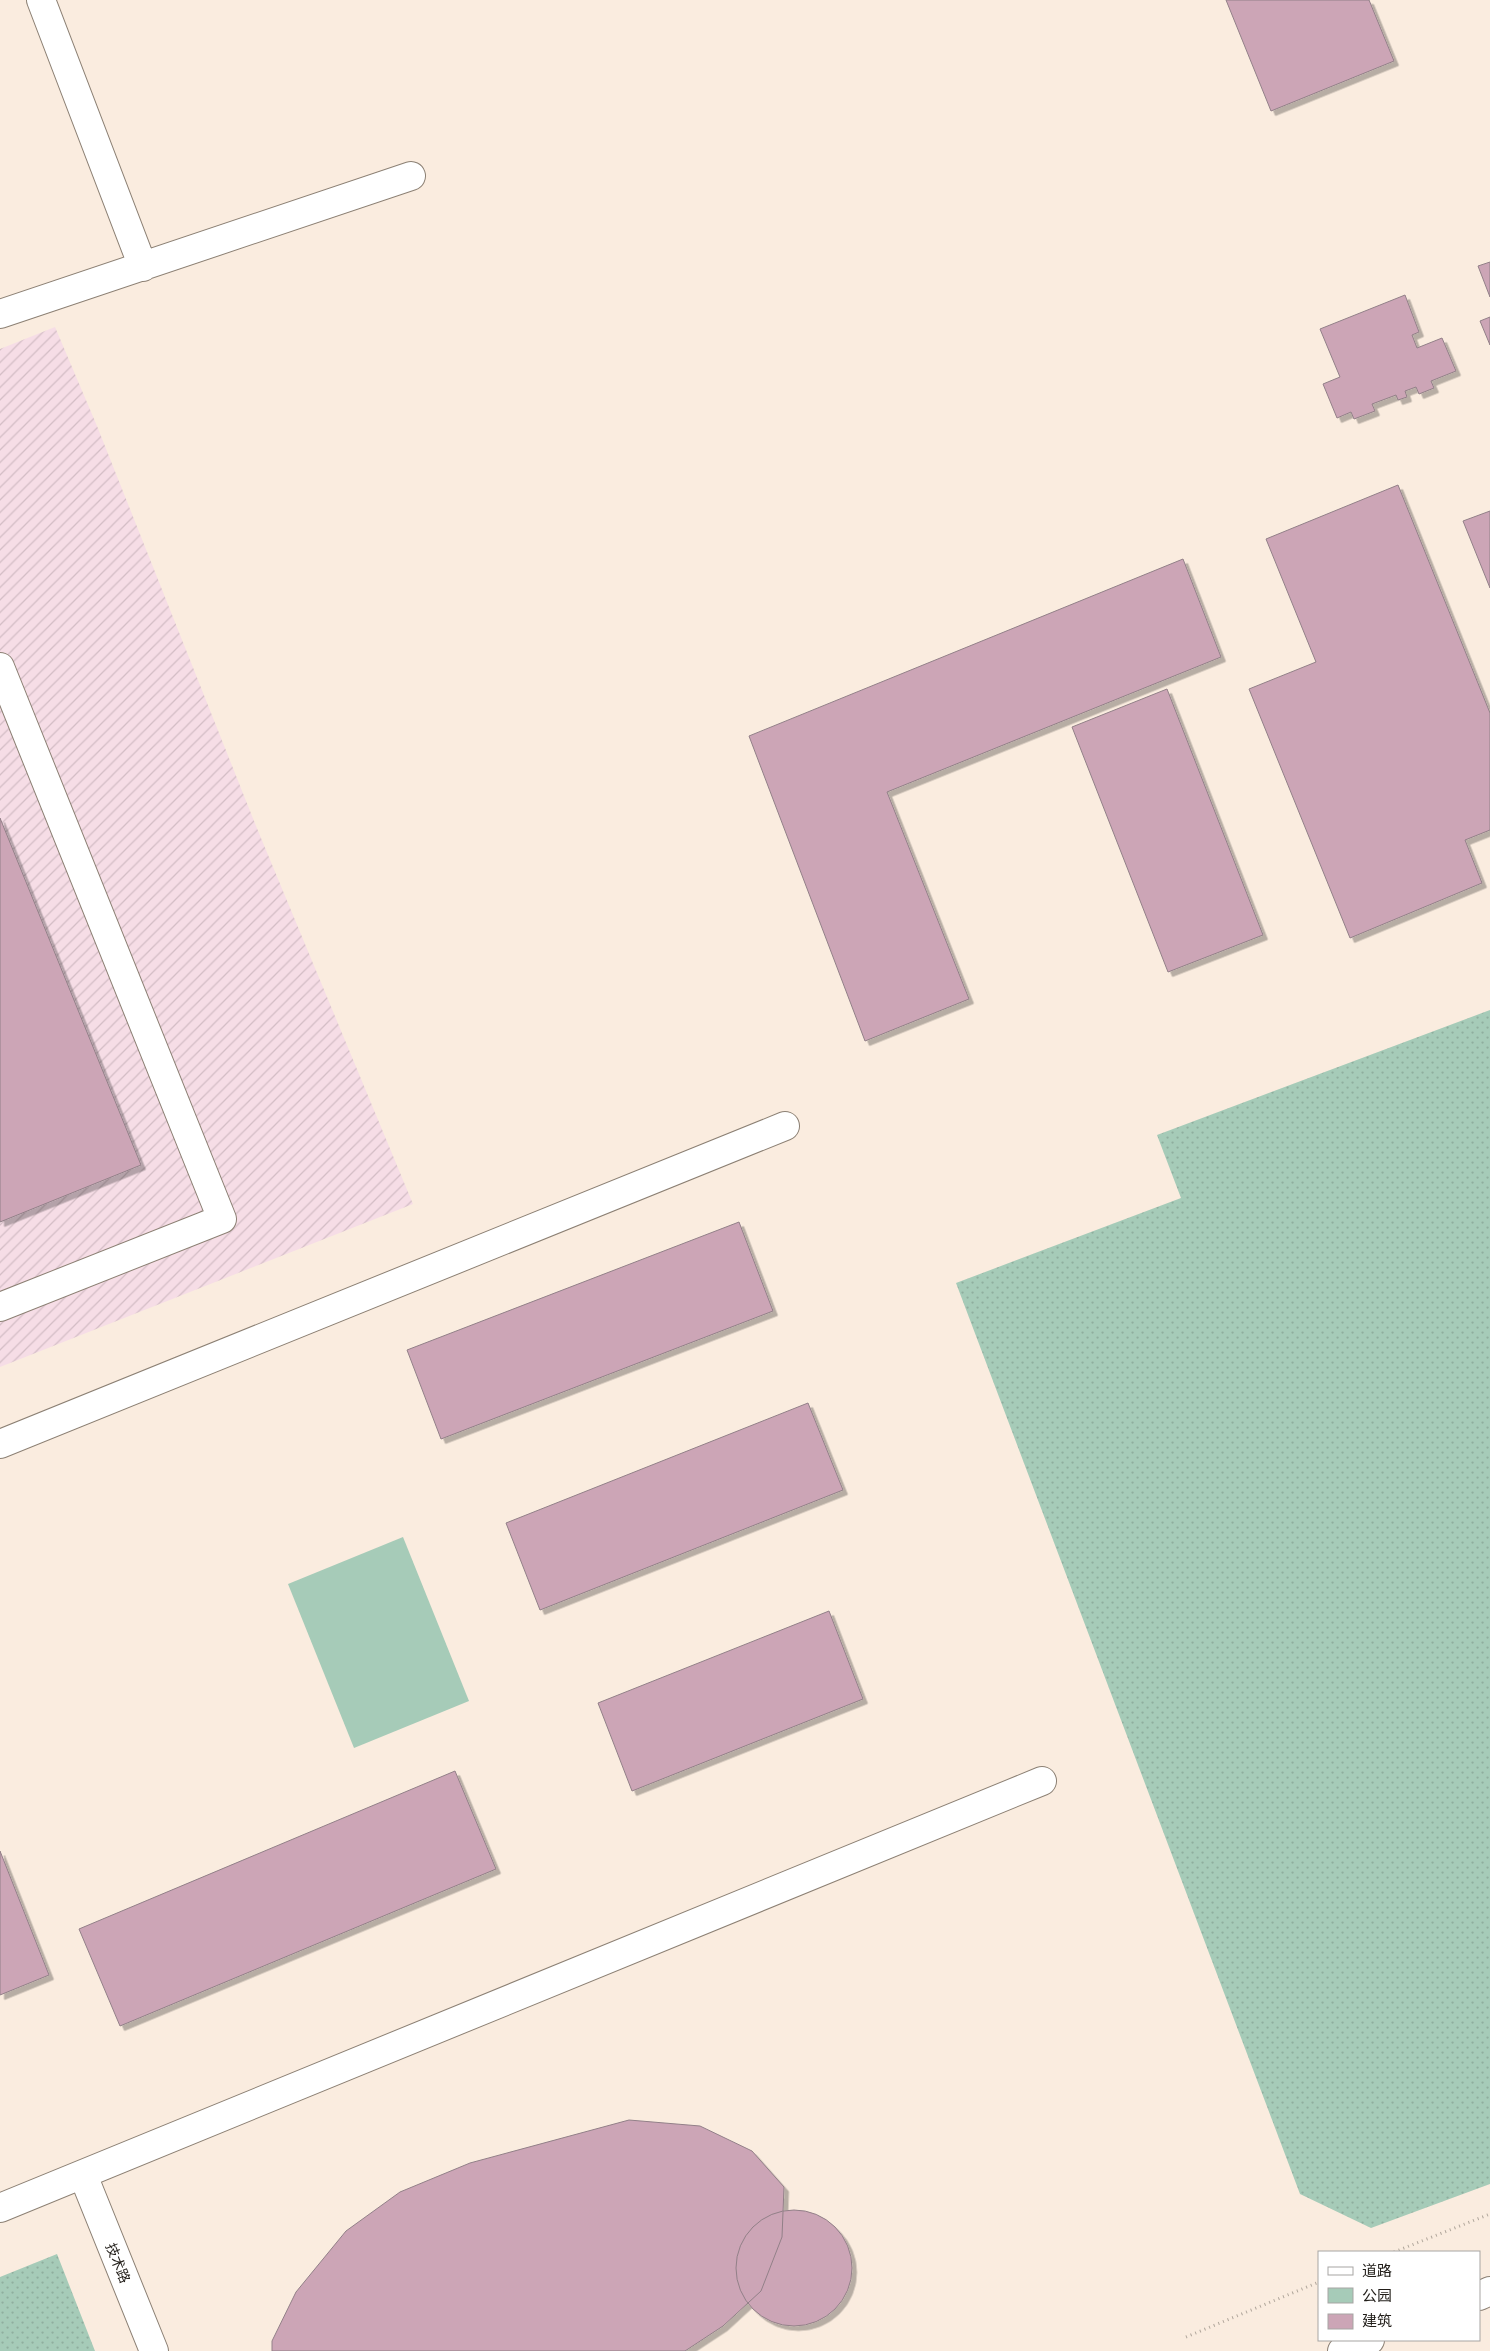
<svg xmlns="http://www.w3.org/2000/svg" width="1490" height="2351" viewBox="0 0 1490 2351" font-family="'Archivo Narrow','Noto Sans SC',sans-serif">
	<defs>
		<pattern id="industrial-furrows" width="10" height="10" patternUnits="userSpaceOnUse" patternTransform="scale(1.25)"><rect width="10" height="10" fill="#f6dde6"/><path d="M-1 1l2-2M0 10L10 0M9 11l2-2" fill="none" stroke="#d3bdc5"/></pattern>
		<pattern id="green-dots" width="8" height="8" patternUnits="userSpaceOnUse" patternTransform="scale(1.25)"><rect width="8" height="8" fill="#a6cbb8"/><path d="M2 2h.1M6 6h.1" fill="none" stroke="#8fae9e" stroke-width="1.8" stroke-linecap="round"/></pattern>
		<filter id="shadow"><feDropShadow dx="4.5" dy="4.5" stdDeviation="0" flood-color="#0004"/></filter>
	</defs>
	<rect width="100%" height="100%" fill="#faecdf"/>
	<path fill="url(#industrial-furrows)" d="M55,327L97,426L256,826L413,1204L0,1367V349Z"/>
	<path fill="url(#green-dots)" d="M1490,1010V2184L1371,2228L1300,2194L956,1283L1181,1198L1157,1135Z
		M57,2254L95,2351H0V2277Z"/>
	<path fill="#a6cbb8" d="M403,1537L469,1701L354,1748L288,1584Z"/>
	<path fill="#cca5b6" stroke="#928088" filter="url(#shadow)" d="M1226,0H1369L1394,61L1271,111Z
		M1490,262V297L1478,266Z
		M1405,295L1419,332L1412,335L1417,348L1442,338L1456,371L1431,381L1434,388L1419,394L1416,387L1405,391L1407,397L1398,400L1396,395L1372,404L1375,411L1354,419L1351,412L1337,418L1323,384L1340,377L1320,329Z
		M1490,317V345L1480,321Z
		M1398,485L1490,713V830L1465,840L1482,883L1350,938L1249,689L1316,662L1266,539Z
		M1490,511V588L1463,521Z
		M1183,559L1221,657L887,792L969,999L865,1041L749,736Z
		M1167,689L1263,935L1168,972L1072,727Z
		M0,818L141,1165L0,1222Z
		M739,1222L773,1311L441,1439L407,1350Z
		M808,1403L843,1490L540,1610L506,1523Z
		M829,1611L863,1699L632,1791L598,1703Z
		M455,1771L496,1869L120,2026L79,1929Z
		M0,1851L49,1975L0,1995Z
		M629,2120L700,2126L752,2151L784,2187L782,2237L761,2291L723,2326L685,2351H272V2341L296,2292L346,2231L400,2192L470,2163Z
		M736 2268a58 58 0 1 1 116 0a58 58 0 1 1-116 0Z"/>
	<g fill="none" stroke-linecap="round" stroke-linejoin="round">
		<g stroke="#8c8074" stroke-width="30">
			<path id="minor" d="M41,0L143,267
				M0,314L411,176
				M0,667L222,1219L0,1307
				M0,1444L785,1126
				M0,2208L1042,1781"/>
		</g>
		<g stroke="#8c8074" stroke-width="30">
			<path id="tertiary" d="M83,2175L154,2351
				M1479,2296L1490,2291
				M1342,2351L1370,2340"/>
		</g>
		<path stroke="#b0a69b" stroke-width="3" stroke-dasharray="1 4" stroke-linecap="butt" d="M1394,2252L1490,2214
			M1186,2337L1319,2282"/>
		<use href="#minor" stroke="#fff" stroke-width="28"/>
		<use href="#tertiary" stroke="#fff" stroke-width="28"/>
	</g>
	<g text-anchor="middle" stroke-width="4" stroke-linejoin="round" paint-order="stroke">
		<g font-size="14" fill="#221e19" stroke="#fff">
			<text transform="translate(118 2263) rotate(68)" y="5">技术路</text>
		</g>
	</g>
	<rect x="1318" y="2251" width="162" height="90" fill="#ffffff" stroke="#a7a5a3"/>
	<rect x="1328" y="2267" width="25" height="8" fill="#ffffff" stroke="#a7a5a3"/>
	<text x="1362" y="2276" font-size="15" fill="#221e19">道路</text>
	<rect x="1328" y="2288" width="25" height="15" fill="#a6cbb8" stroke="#a7a5a3"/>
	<text x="1362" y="2301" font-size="15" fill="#221e19">公园</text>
	<rect x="1328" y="2314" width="25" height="15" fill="#cca5b6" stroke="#a7a5a3"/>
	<text x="1362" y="2326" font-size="15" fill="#221e19">建筑</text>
</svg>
